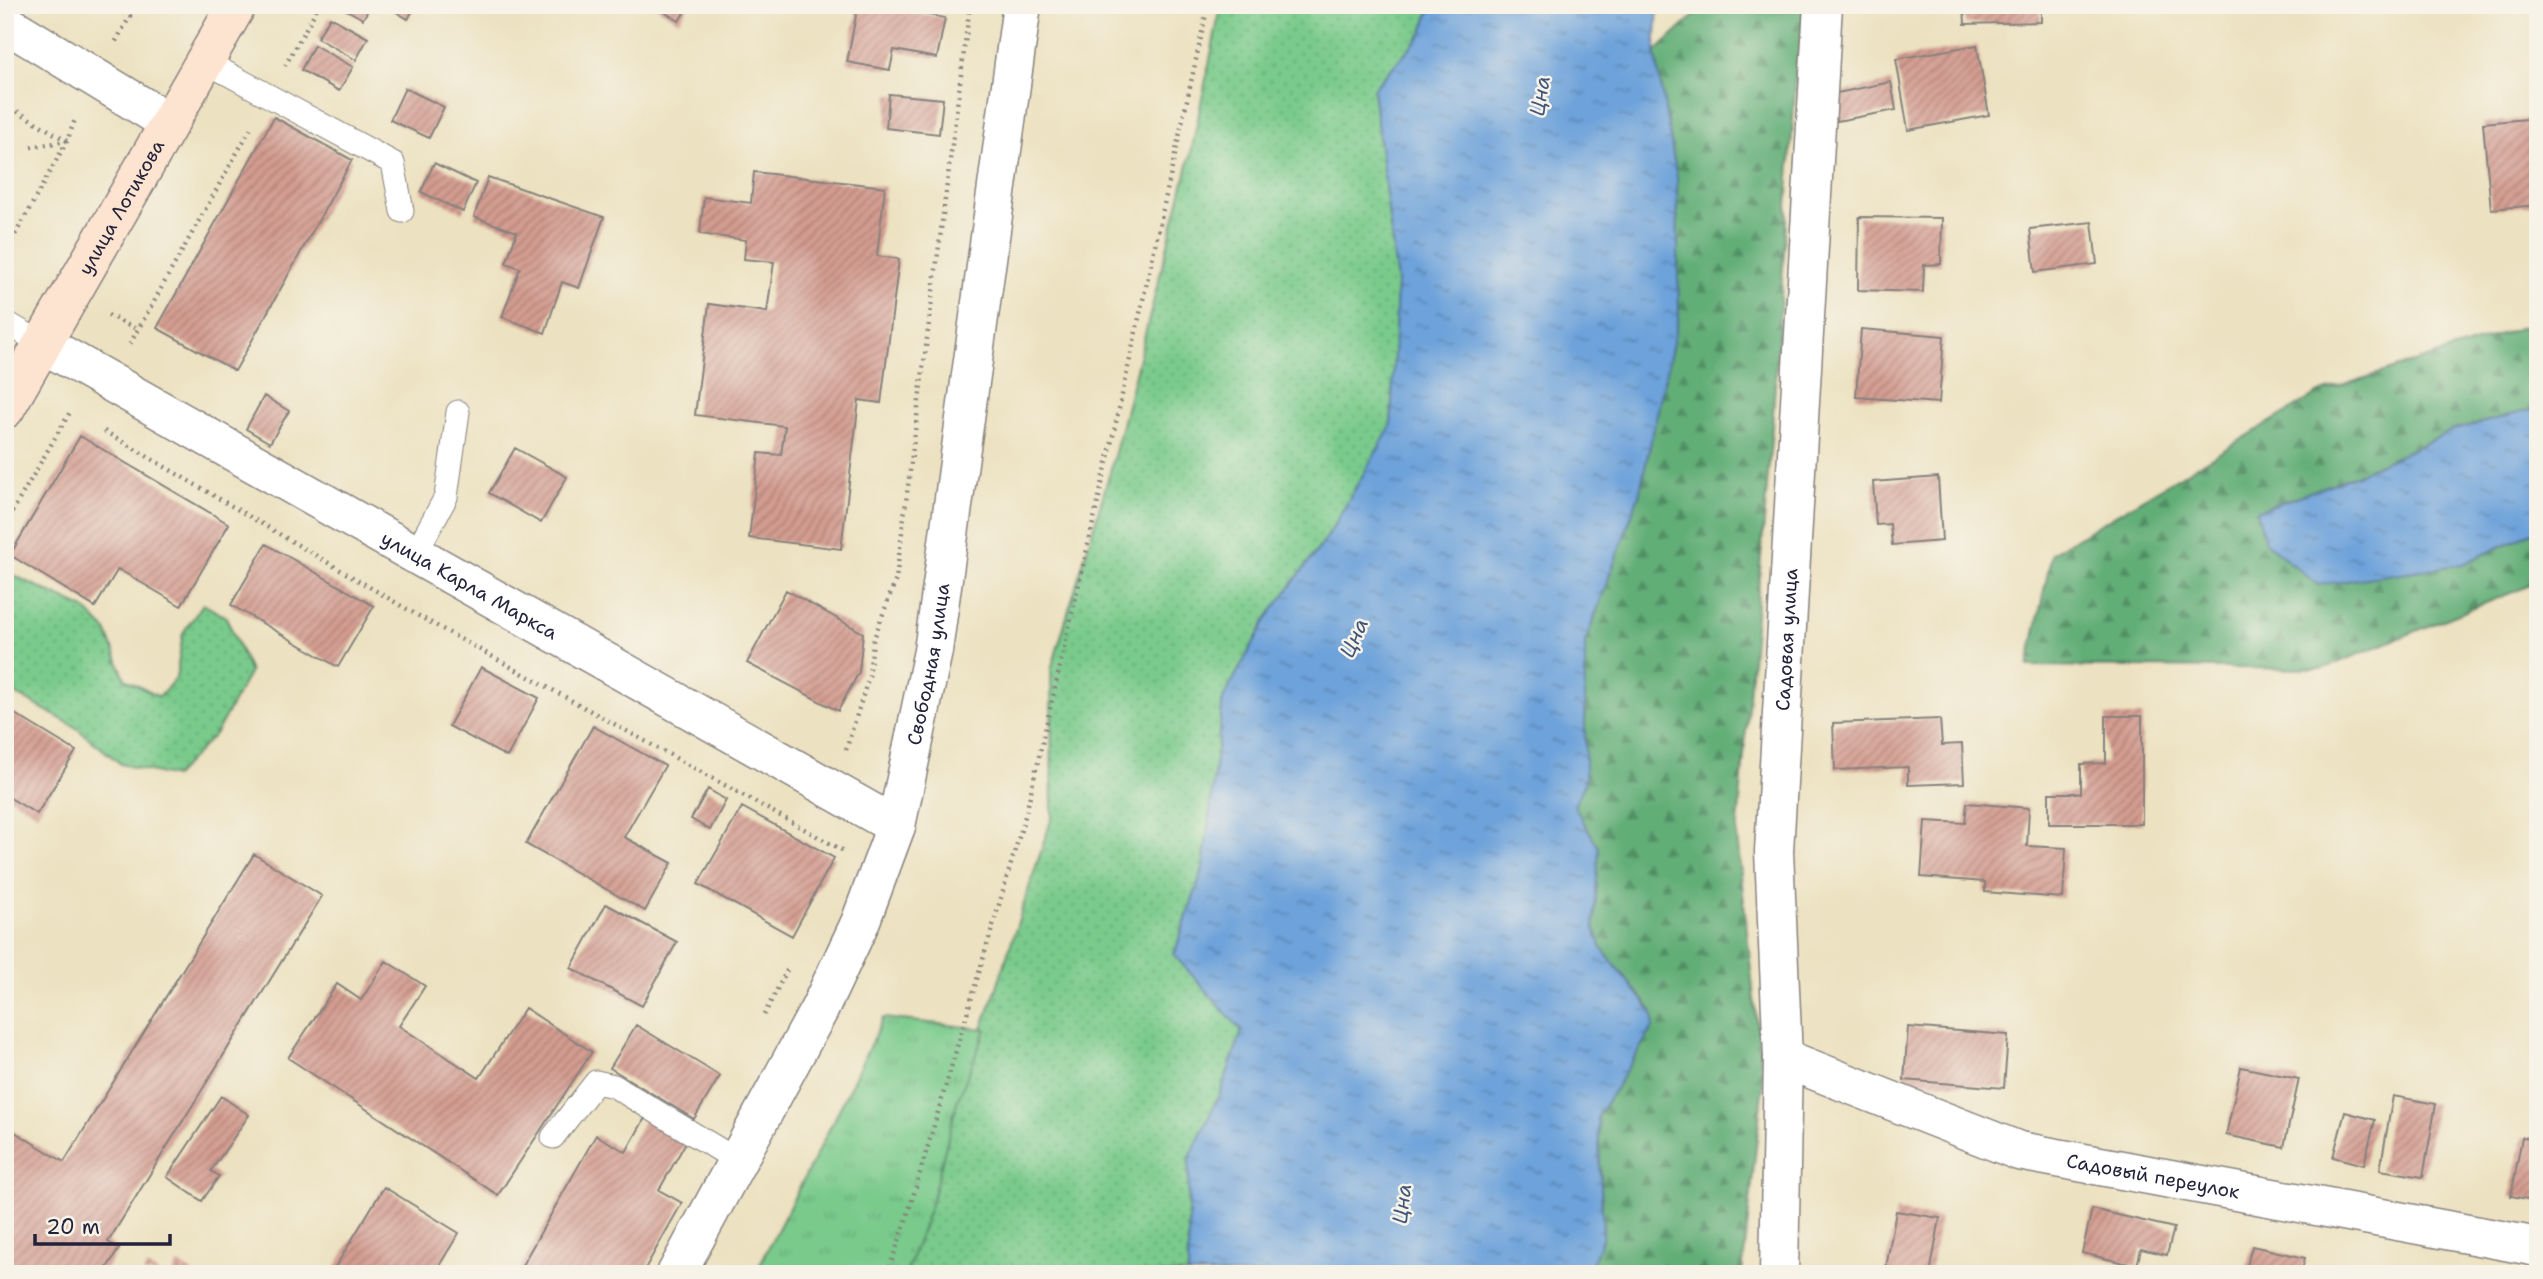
<svg xmlns="http://www.w3.org/2000/svg" width="2543" height="1279" viewBox="0 0 2543 1279" font-family="'Shantell Sans',sans-serif">
	<defs>
		<pattern id="grass-dots" width="8" height="8" patternUnits="userSpaceOnUse" patternTransform="scale(1.75)"><rect width="8" height="8" fill="#79ca8b"/><path d="M2 2h.1M6 6h.1" fill="none" stroke="#68ad79" stroke-width="1.8" stroke-linecap="round"/></pattern>
		<pattern id="forest-firs" width="22" height="20" patternUnits="userSpaceOnUse" patternTransform="scale(1.75)"><rect width="22" height="20" fill="#62ae77"/><path d="M5 1l3.5 6h-7zM16 11l3.5 6h-7z" fill="#508d63"/></pattern>
		<pattern id="park-tufts" width="24" height="20" patternUnits="userSpaceOnUse" patternTransform="scale(1.75)"><rect width="24" height="20" fill="#79ca8b"/><path d="M3 7l-1-3M5 7V3M7 7l1-3M15 17l-1-3M17 17v-4M19 17l1-3" fill="none" stroke="#68ad79"/></pattern>
		<pattern id="water-ripples" width="26" height="14" patternUnits="userSpaceOnUse" patternTransform="scale(1.75)"><rect width="26" height="14" fill="#6da2da"/><path d="M2 4q2-2 4 0t4 0M15 11q2-2 4 0t4 0" fill="none" stroke="#5984b2"/></pattern>
		<pattern id="building-hatch" width="6" height="6" patternUnits="userSpaceOnUse" patternTransform="scale(1.75)"><rect width="6" height="6" fill="#d49c90"/><path d="M-1 1l2-2M0 6l6-6M5 7l2-2" fill="none" stroke="#ac7f77"/></pattern>
	</defs>
	<rect width="100%" height="100%" fill="#f7f3e8"/>
	<filter id="ink" filterUnits="userSpaceOnUse"><feTurbulence type="fractalNoise" baseFrequency=".0143" numOctaves="2"/><feDisplacementMap in="SourceGraphic" scale="14" xChannelSelector="R" yChannelSelector="G"/><feConvolveMatrix kernelMatrix="1 2 1 2 8 2 1 2 1" color-interpolation-filters="sRGB"/></filter>
	<filter id="wash" filterUnits="userSpaceOnUse"><feTurbulence type="fractalNoise" baseFrequency=".00686" numOctaves="4" result="noise"/><feDisplacementMap in="SourceGraphic" scale="28" xChannelSelector="R" yChannelSelector="G"/><feGaussianBlur stdDeviation="1.57" result="paint"/><feColorMatrix in="noise" values="0 0 0 0 0 0 0 0 0 0 0 0 0 0 0 0 0 1.4 0 .05"/><feComposite in="paint" operator="in"/></filter>
	<g filter="url(#wash)">
		<rect width="100%" height="100%" fill="#ece1c0"/>
		<path fill="url(#grass-dots)" stroke="#4e7663" stroke-width="2" d="M1221,5H1431L1422,34L1373,89L1397,282L1392,426L1328,536L1267,618L1223,699L1203,869L1174,954L1242,1031L1221,1091L1189,1160L1188,1274H891L994,996L1052,817L1051,670L1110,472L1191,153Z
			M13,575L85,609L106,630L125,679L159,697L176,678L183,633L203,604L226,617L250,672L216,733L174,777L121,764L74,726L5,688V582Z"/>
		<path fill="url(#forest-firs)" stroke="#426859" stroke-width="2" d="M1706,5H1805L1796,75L1772,429L1737,836L1763,1084L1742,1274H1588L1603,1236L1598,1116L1653,1027V1012L1602,949L1594,925L1599,848L1573,806L1585,783V643L1639,495L1677,177L1655,52Z
			M2538,322V408L2454,430L2352,477L2257,511L2463,564L2538,529V582L2322,669L2028,666L2052,553L2319,393Z"/>
		<path fill="url(#park-tufts)" stroke="#4e7663" stroke-width="2" d="M883,1018L986,1029L957,1102L931,1204L906,1274H755L837,1114Z"/>
		<path fill="url(#water-ripples)" stroke="#48628a" stroke-width="2" d="M1431,5H1658L1655,52L1677,177L1679,316L1639,495L1585,643V783L1574,806L1599,848L1594,925L1602,949L1653,1013V1027L1598,1116L1603,1236L1588,1274H1188L1189,1160L1221,1091L1242,1031L1174,955L1203,869L1223,699L1267,618L1328,536L1391,426L1397,282L1373,89L1422,34Z
			M2538,408V529L2463,564L2318,585L2265,542L2257,511L2352,477L2454,430Z"/>
		<g id="blocks">
			<path fill="url(#building-hatch)" d="M338,5H371L363,19Z
				M385,5H416L408,19Z
				M653,5H689L679,21Z
				M858,5H876L945,18L937,58L894,50L890,70L847,62Z
				M1964,5H2041V22L1965,24Z
				M330,17L368,38L356,60L317,38Z
				M314,45L353,67L339,91L301,70Z
				M1977,45L1989,115L1908,130L1896,59Z
				M1891,82L1896,110L1837,121L1832,94Z
				M405,88L444,107L429,138L390,120Z
				M889,94L943,99L939,134L886,128Z
				M274,117L352,160L235,371L157,328Z
				M2538,118V205L2491,209L2483,123Z
				M434,163L476,183L463,212L421,192Z
				M754,172L885,187L877,256L899,259L881,403L859,400L841,549L749,538L759,453L781,455L785,426L695,415L709,304L767,312L774,262L744,259L746,240L700,234L704,197L751,203Z
				M488,177L604,217L579,288L562,282L545,333L502,317L520,268L506,263L517,232L474,217Z
				M1859,217L1942,218L1941,264L1924,265L1923,292L1858,290Z
				M2092,222L2097,264L2035,272L2030,229Z
				M1861,329L1944,336L1939,403L1856,397Z
				M264,396L289,411L270,443L246,429Z
				M80,436L229,524L181,606L118,569L95,607L10,555Z
				M515,448L567,477L541,523L489,493Z
				M1938,477L1942,541L1892,545L1890,524L1876,525L1873,482Z
				M266,544L374,606L338,667L231,605Z
				M786,590L863,633L859,672L838,711L747,663Z
				M481,667L539,698L507,757L449,726Z
				M5,708L76,751L37,814L5,795Z
				M2106,716H2142V824H2049V793H2081V764L2106,763Z
				M1940,719L1942,745L1962,744L1964,783L1908,785V767L1835,770L1833,723Z
				M593,726L665,766L624,837L672,863L645,911L526,844Z
				M708,789L726,800L710,830L691,819Z
				M1967,803L2029,808L2027,846L2066,848L2063,898L1985,892V882L1921,877L1925,821L1965,823Z
				M742,807L834,858L792,936L698,884Z
				M254,854L322,896L108,1242L119,1249L103,1274H5V1126L64,1162Z
				M606,904L677,942L642,1006L571,968Z
				M386,961L425,986L399,1026L479,1078L525,1008L592,1052L498,1195L288,1058L337,984L361,1000Z
				M636,1025L720,1076L694,1119L610,1068Z
				M1908,1027L2008,1035L2004,1088L1904,1080Z
				M2241,1067L2299,1079L2284,1147L2226,1135Z
				M221,1096L249,1115L211,1171L219,1176L202,1201L167,1177Z
				M2393,1096L2436,1104L2423,1177L2380,1170Z
				M2345,1112L2375,1120L2364,1165L2333,1157Z
				M645,1118L686,1142L659,1190L682,1203L642,1274H517L596,1135L626,1152Z
				M2522,1137L2538,1139V1201L2511,1196Z
				M384,1187L459,1233L434,1274H331Z
				M2092,1209L2174,1228L2167,1255L2141,1249L2137,1266L2082,1253Z
				M1896,1211L1940,1218L1930,1274H1885Z
				M2252,1246L2305,1258L2301,1274H2245Z
				M178,1263L195,1274H172Z
				M147,1266L160,1274H143Z"/>
		</g>
	</g>
	<g filter="url(#ink)">
		<use href="#blocks" fill-opacity="0" stroke="#87827e" stroke-width="2"/>
		<g fill="none" stroke-linecap="round" stroke-linejoin="round">
			<g stroke="#87827e" stroke-width="25">
				<path id="lane" d="M204,61L393,163L402,211
					M5,322L43,344
					M415,554L446,497L458,412
					M553,1137L596,1082L614,1086L738,1161"/>
			</g>
			<g stroke="#87827e" stroke-width="41">
				<g id="street">
					<path d="M5,23L168,122"/>
					<path id="s1" d="M43,344L896,826"/>
					<path id="s2" d="M1783,1058L2019,1151L2538,1247"/>
					<path id="s3" d="M676,1274L819,1010L860,923L896,826L933,651L1022,5"/>
					<path id="s4" d="M1779,1274L1783,1058L1774,851L1823,5"/>
				</g>
			</g>
			<g stroke="#87827e" stroke-width="41">
				<g id="secondary">
					<path id="s5" d="M5,409L237,5"/>
				</g>
			</g>
			<path stroke="#87827e" stroke-width="4.5" stroke-dasharray="2 5" stroke-linecap="butt" d="M111,5L130,16L115,43
				M285,66L319,5
				M5,104L67,141
				M8,118L13,109
				M31,147L66,141
				M5,253L67,141L76,117
				M108,315L138,330
				M130,344L252,126
				M104,431L417,615L842,850
				M5,524L70,412
				M846,750L869,676L873,641L896,579L970,5
				M764,1015L787,970
				M887,1274L905,1224L1026,813L1111,445L1208,5"/>
			<use href="#lane" stroke="#fff" stroke-width="23"/>
			<use href="#street" stroke="#fff" stroke-width="38"/>
			<use href="#secondary" stroke="#fde4d0" stroke-width="38"/>
		</g>
	</g>
	<g text-anchor="middle" stroke-width="5" stroke-linejoin="round" paint-order="stroke">
		<g font-size="19" fill="#22223b" stroke="#f7f3e8">
			<text dy="7" stroke="none"><textPath href="#s5" startOffset="233">улица Лотикова</textPath></text>
			<text dy="7" stroke="none"><textPath href="#s1" startOffset="490">улица Карла Маркса</textPath></text>
			<text dy="7" stroke="none"><textPath href="#s4" startOffset="635">Садовая улица</textPath></text>
			<text dy="7" stroke="none"><textPath href="#s3" startOffset="665">Свободная улица</textPath></text>
			<text dy="7" stroke="none"><textPath href="#s2" startOffset="390">Садовый переулок</textPath></text>
		</g>
		<g font-size="21" font-style="italic" fill="#40557b" stroke="#f7f3e8">
			<text transform="translate(1540 96) rotate(-81)" y="7">Цна</text>
			<text transform="translate(1354 638) rotate(-66)" y="7">Цна</text>
			<text transform="translate(1402 1204) rotate(-83)" y="7">Цна</text>
		</g>
	</g>
	<rect width="2543" height="1279" fill="none" stroke="#f7f3e8" stroke-width="28"/>
	<path d="M35 1234v10h135v-10" fill="none" stroke="#22223b" stroke-width="3.5"/>
	<text x="46" y="1234" font-size="21" fill="#22223b" stroke="#f7f3e8" stroke-width="5" paint-order="stroke">20 m</text>
</svg>
